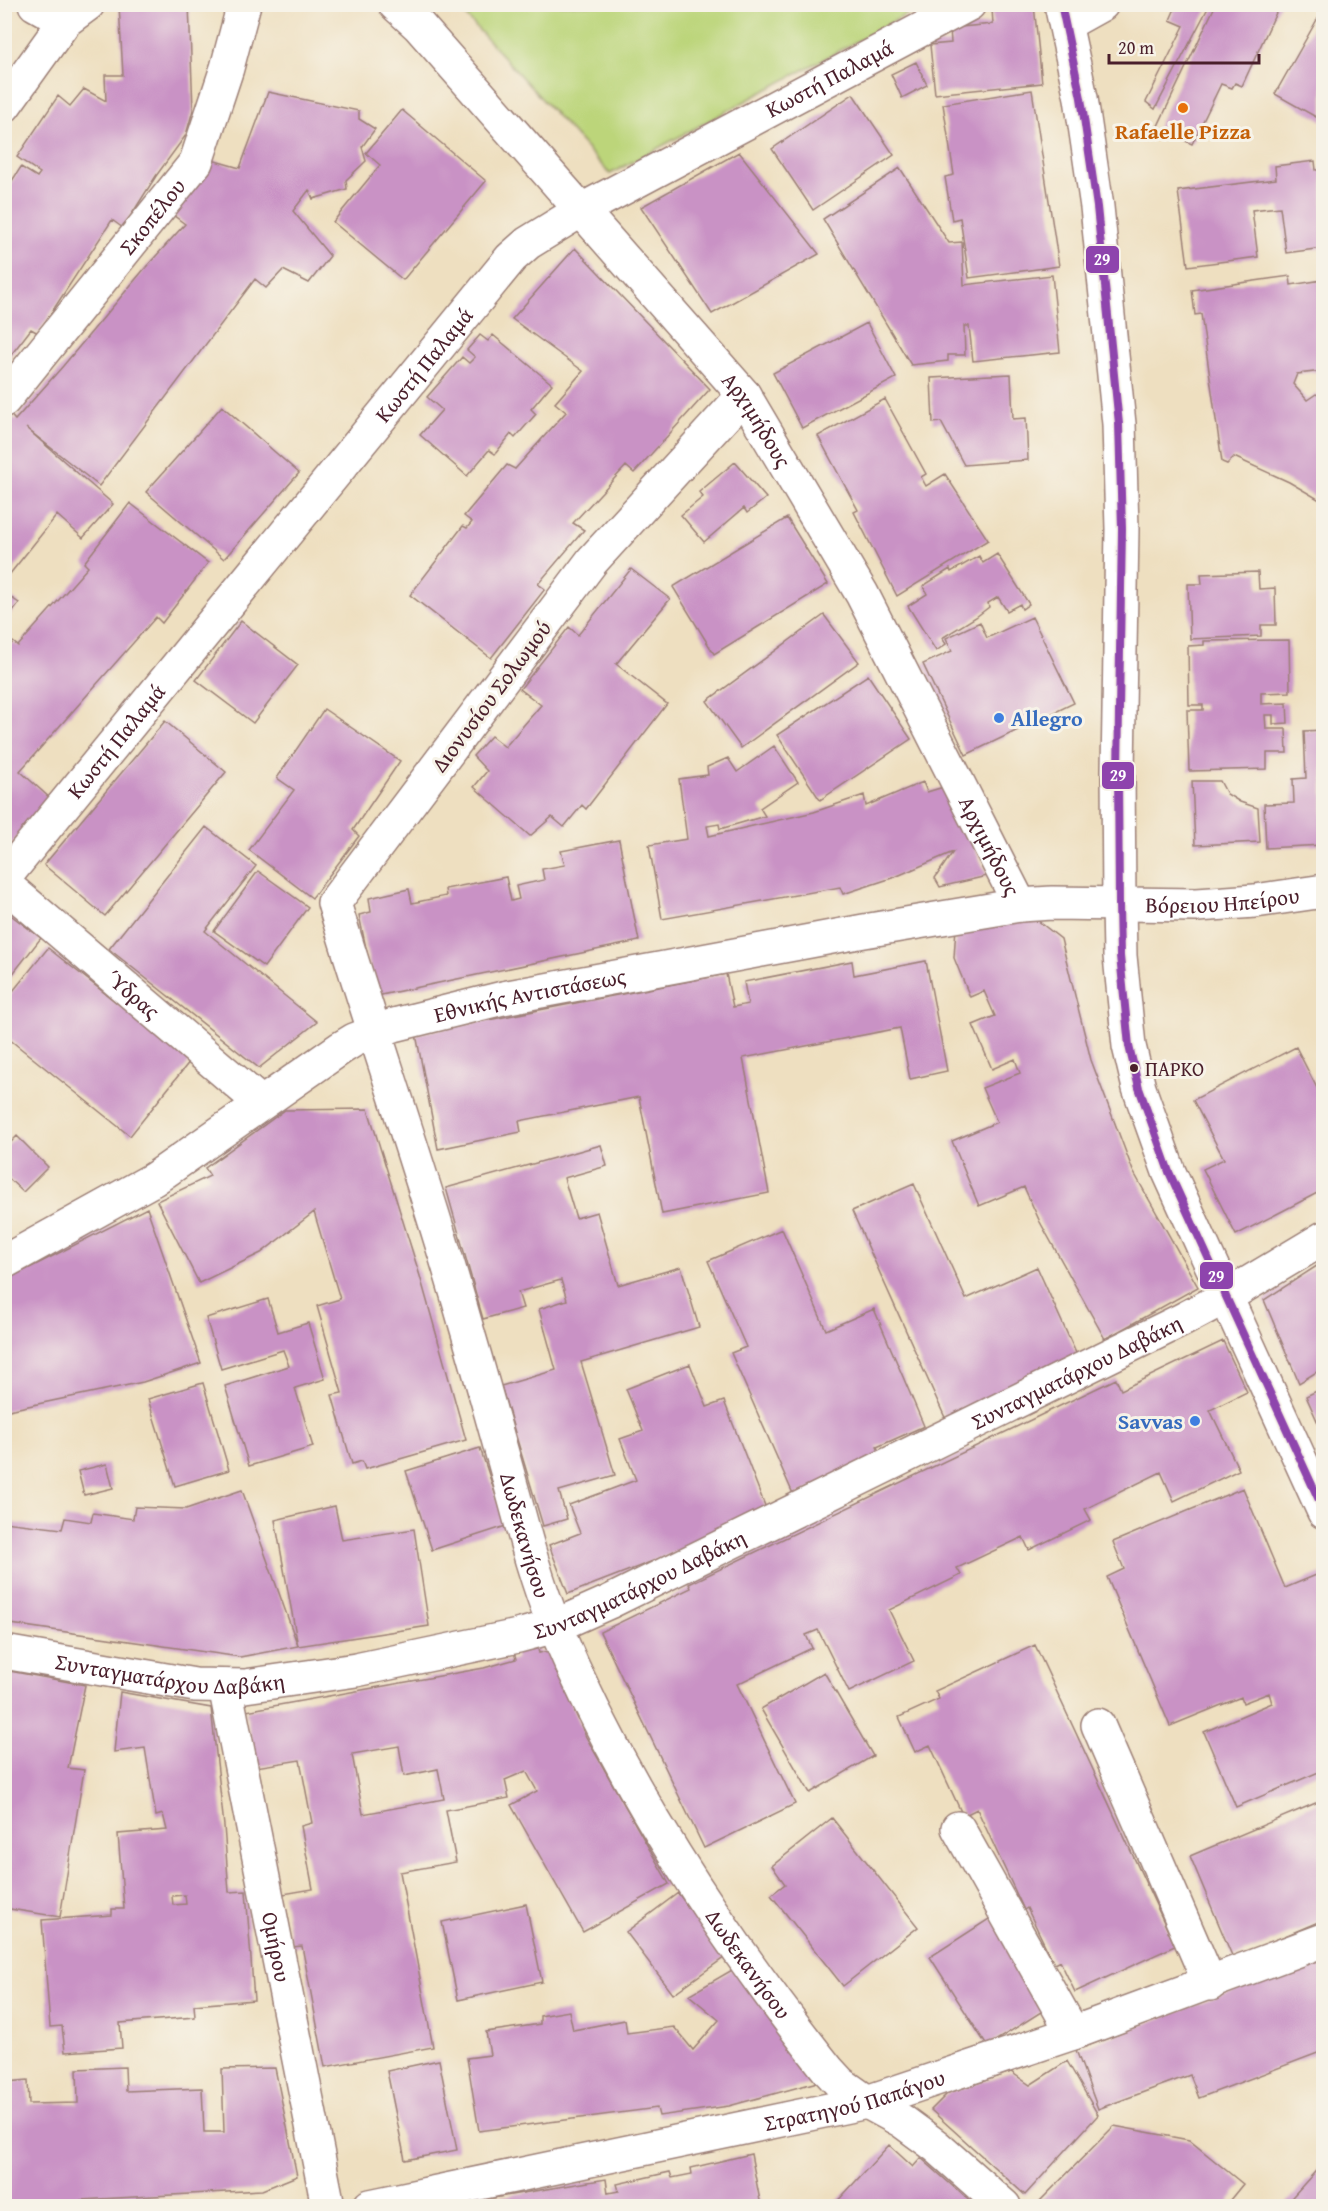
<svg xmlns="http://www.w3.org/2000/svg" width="1328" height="2211" viewBox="0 0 1328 2211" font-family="'Gentium Book Plus',serif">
	<rect width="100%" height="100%" fill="#f7f3e8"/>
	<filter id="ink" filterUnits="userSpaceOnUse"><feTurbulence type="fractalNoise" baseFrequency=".0167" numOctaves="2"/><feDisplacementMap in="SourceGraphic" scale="12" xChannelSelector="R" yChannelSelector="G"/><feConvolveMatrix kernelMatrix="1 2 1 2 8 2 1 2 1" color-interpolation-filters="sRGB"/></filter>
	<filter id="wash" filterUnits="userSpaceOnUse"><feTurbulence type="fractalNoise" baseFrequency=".008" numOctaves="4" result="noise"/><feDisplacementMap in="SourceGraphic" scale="24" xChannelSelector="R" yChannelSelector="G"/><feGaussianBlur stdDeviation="1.35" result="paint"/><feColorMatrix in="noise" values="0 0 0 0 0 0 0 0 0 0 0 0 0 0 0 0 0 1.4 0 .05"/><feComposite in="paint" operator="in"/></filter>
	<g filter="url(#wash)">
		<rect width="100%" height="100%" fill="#eedfc0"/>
		<path fill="#bcd57a" stroke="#837a52" stroke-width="1.5" d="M456,5H924L610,174Z"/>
		<g id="blocks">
			<path fill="#c992c5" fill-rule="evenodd" d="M189,4L193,110L186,135L156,176L123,228L112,220L38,333L31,329L4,364V193L21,167L37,177L40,173L17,157L58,96L70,106L84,89L106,101L105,75H123L119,5Z
				M1177,4H1210L1155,109L1146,102L1184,26L1170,20Z
				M1216,4H1280L1242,86L1235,83L1232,88L1221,84L1192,144L1157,128Z
				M1034,5L1042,83L935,94L930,45L951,43L950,28L993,24L992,9Z
				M1323,9V121L1275,94Z
				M916,62L927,85L902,98L891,74Z
				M1032,90L1059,266L969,278L960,218L952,220L945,177L954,175L943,104Z
				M268,92L359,111V119L375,129L362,147L366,161L346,180L347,189L313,199L309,190L293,211L330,256L309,283L283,270L266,288L255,279L99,486L26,428L113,504L83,538L57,515L5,580V414L7,411L15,420L63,366L146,267L185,224L173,215L212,160L240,168Z
				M853,94L894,155L813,210L772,149Z
				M402,110L486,181L403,280L333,222L380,165L366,153Z
				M739,152L819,254L712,314L641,207Z
				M1315,161L1316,170H1323V248L1286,253L1280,207L1252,210L1258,257L1188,266L1178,191L1276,179L1275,166Z
				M900,168L949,243L962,242L964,285L1052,275L1060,352L973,361L969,326H964L965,355H948V361L911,365L823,219Z
				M575,248L710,389L634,473L626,466L573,523L584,530L538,584L545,589L491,658L410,595L463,526L467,528L472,522L464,516L507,465L515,469L566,412L555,403L583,371L512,319Z
				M1290,276L1291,285L1323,280V371L1297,374L1293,384L1307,400L1316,394L1323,397V502L1289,482L1234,457L1227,464L1222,462L1201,314L1195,315L1192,290Z
				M867,323L896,378L802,428L773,373Z
				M480,335L488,341L493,335L552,384L531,409L536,414L515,438L511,434L495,454L489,450L467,476L420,435L442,410L427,397L462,357L469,363L475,357L467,350Z
				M1011,374L1013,419L1026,418L1028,460L964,465L941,422L933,423L931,378Z
				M885,399L926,474L921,477L926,486L945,474L988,540L897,596L854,512L858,510L818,436Z
				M222,406L299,473L224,559L146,492Z
				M735,462L766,498L747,513L744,508L704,542L681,515L703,497L699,492Z
				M130,503L208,563L162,623L156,617L20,771L52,800L4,852V652L13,642L18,646L88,567L84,563Z
				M787,518L828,584L714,654L673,587Z
				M997,554L1029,604L1022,609L1020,604L1007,611L998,597L988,603L989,607L976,617L942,638L946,644L936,651L908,606L927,594L923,586L950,569L951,572L979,556L983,563Z
				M631,569L670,599L616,664L667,704L586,809L582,805L564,827L552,817L530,836L474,787L487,771L473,756L491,736L505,747L541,705L520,689L569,627L578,635Z
				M1258,572L1259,589L1275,588L1276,625H1261V636L1190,639L1188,584H1202L1201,574Z
				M4,593L19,603L4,622Z
				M824,615L859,662L741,748L707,701Z
				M1032,617L1074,703L966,755L923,664L952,651L946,638L980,622L987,638Z
				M241,621L298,665L253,723L196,680Z
				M1289,640L1290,692L1261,693V704L1287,703L1288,723L1273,724V715H1265L1266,729H1286L1287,753H1267V769L1189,771L1187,710H1203V705H1189L1188,646L1204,645V641Z
				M868,675L911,739L820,800L777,735Z
				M324,709L400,761L353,830L359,836L312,898L249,850L294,790L277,778Z
				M165,721L226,772L105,916L44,865Z
				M1323,730V845L1266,848L1264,804L1294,803L1293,779L1306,778L1304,731Z
				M774,746L798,782L760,808L765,816L720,829L719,824L707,826L709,836L814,812L864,795L866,806L923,782L927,792L947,786L987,876L940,887L935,878L953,852L895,877L843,894L840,887L662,919L649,845L687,839L679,779L708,775L707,767L728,758L737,772Z
				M1192,781H1220L1227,794L1240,802L1258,808L1260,842L1195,845Z
				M206,827L256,866L205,931L317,1022L259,1068L109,949Z
				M619,840L639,941L376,996L359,915L371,912L369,898L409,889L412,903L446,896L445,889L506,877L511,901L519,899L516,886L544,880L542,869L565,865L561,851Z
				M258,871L308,907L264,967L214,931Z
				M4,910L41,938L4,985Z
				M1028,913L1061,939L1091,1060L1133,1171L1198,1287L1105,1339L1040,1222L1024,1187L979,1206L952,1141L997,1122L982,1088L1020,1073L1015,1059L992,1069L973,1025L995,1016L984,991L970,997L954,958L956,927Z
				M48,948L190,1061L130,1136L4,1035V1002Z
				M852,961L854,975L926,961L947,1071L910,1079L900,1028L743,1058L769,1193L662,1214L639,1097L519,1121L521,1132L438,1149L416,1034L726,974L733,1007L748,1004L744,982Z
				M1296,1047L1323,1100V1190L1236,1235L1203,1169L1224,1159L1193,1100Z
				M368,1109L420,1276L466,1440L365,1469L362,1461L352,1464L332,1395L342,1393L317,1306L340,1299L314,1212L261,1253L199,1283L157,1201L210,1176L205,1168L285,1110Z
				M17,1136L48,1167L23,1192L4,1174V1149Z
				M601,1145L607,1166L564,1178L576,1218L597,1212L618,1285L681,1267L699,1327L581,1362L615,1475L559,1491L567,1519L543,1526L501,1386L556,1370L539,1309L567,1300L561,1280L518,1292L523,1308L483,1319L446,1188Z
				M914,1184L966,1299L1037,1267L1080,1362L947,1422L852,1211Z
				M147,1208L201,1363L143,1382L4,1411V1281Z
				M782,1229L826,1330L874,1309L924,1426L877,1447L882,1458L794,1496L731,1353L746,1347L708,1261Z
				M1323,1262V1368L1299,1383L1264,1300Z
				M268,1299L278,1332L308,1323L325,1379L295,1388L313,1447L249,1466L225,1386L289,1366L283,1350L221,1369L206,1318Z
				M1223,1341L1247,1392L1210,1410L1239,1470L1174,1501L1161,1472L1085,1509L1091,1520L1029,1550L1023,1537L957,1568L961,1575L889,1610L914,1661L849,1692L818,1630L806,1635L812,1648L737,1684L795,1804L704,1848L600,1632L691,1588L689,1584L1116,1379L1121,1390Z
				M690,1364L707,1407L724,1401L769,1516L568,1594L549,1545L580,1533L569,1505L636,1480L620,1439L643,1431L626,1389Z
				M203,1383L229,1470L175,1486L148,1399Z
				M1323,1388V1434L1306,1396Z
				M480,1448L506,1526L432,1550L406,1471Z
				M107,1464L113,1488L84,1495L78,1471Z
				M1243,1488L1285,1588L1321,1573L1323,1579V1778L1321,1771L1236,1807L1204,1732L1272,1703L1269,1693L1243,1703L1241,1697L1170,1726L1107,1577L1124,1569L1113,1542Z
				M242,1490L298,1646L240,1657L4,1623V1522L62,1529L65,1518L91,1522L93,1513L133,1519L135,1507L186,1509Z
				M335,1506L342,1540L414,1529L429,1626L298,1646L275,1520Z
				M1035,1645L1175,1946L1075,1992L1060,1961L1054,1964L1027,1908L1024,1910L977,1809L963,1816L930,1745L915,1752L899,1717L939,1699L935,1691Z
				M537,1646L539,1653L548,1651L586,1737L669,1884L583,1932L511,1805L537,1791L526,1771L505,1780L509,1798L446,1810L456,1862L400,1872L433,2047L325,2067L302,1946L292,1947L283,1894L313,1889L301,1826L312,1823L300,1760L256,1767L246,1711L484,1668L516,1659L514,1652ZM399,1746L404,1776L438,1769L444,1799L363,1814L352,1754Z
				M4,1670L85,1685L68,1768L84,1770L60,1917L4,1908Z
				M824,1672L873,1756L810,1793L761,1709Z
				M120,1692L211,1708L224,1826L229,1892L246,1891L254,2000L194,2005L195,2017L120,2023L122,2048L65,2052L62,2026L50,2027L42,1920L112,1915V1909H124L118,1834L167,1830L163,1814L156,1816L145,1748L114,1752ZM185,1895L186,1904L173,1905L172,1896Z
				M1323,1800V1920L1233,1958L1190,1856Z
				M832,1818L918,1927L843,1986L771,1895L785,1884L772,1866Z
				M678,1893L725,1957L673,1994L626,1932Z
				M526,1904L542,1982L458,2000L442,1922Z
				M992,1917L1049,2007L987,2046L930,1957Z
				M1319,1959L1323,1971V2051L1199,2098L1190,2075L1098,2109L1076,2050Z
				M739,1966L821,2081L729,2106L659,2116L657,2108L479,2131L467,2058L490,2055L486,2032L540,2024V2016L569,2011L573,2030L625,2020L627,2033L674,2027L693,2050L719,2020L689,1995Z
				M439,2060L457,2150L405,2160L387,2071Z
				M1067,2061L1098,2115L1025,2195L931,2110L948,2093L1011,2072L1030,2085Z
				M125,2067L126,2091L202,2088L204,2132H224L222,2069L275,2068L297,2176L262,2190L81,2200V2206H4V2103L9,2102L8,2082L28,2080L29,2104L78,2103L77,2069Z
				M1114,2126L1189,2140L1243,2184L1225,2206H1047L1040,2201Z
				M889,2145L913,2167L921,2158L975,2206H833Z
				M751,2154L761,2206H458L457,2204L606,2179L608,2193L619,2191L617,2184L670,2172L672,2178L692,2174L691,2168Z
				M1323,2163V2206H1284L1314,2173Z"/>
		</g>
	</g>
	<g filter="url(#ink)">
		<use href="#blocks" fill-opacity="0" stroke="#9c7f76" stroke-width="1.5"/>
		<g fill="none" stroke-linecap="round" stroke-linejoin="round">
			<g stroke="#9c7f76" stroke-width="36">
				<g id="street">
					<path d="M35,4L65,21"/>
					<path id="s1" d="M395,4L419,26L744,395L862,594L1020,905"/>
					<path d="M1066,24L1102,4"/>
					<path d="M4,106L65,21L88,4"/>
					<path id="s2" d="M744,395L592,561L334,903C377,1045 426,1184 466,1326C483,1384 499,1442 515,1500C526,1541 537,1582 553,1622C622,1786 718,1931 828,2070L840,2083L867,2102L902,2121L936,2146L1004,2206"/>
					<path id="s3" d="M4,400L196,162L227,68L244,4"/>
					<path id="s4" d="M4,878L511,258L528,243L580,211L969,4"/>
					<path id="s5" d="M4,884L261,1103"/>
					<path id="s6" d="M4,1262L154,1179L341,1048L354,1040L394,1025L503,998L864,931L1020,905L1052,903L1197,905L1255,901L1324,891"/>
					<path id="s7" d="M4,1652L195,1685L245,1686L356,1670L518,1636L555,1626L609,1602L1182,1320L1227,1296L1324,1238"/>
					<path id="s8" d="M225,1686L328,2206"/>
					<path d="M1098,1725L1210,1984"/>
					<path d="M958,1828L1073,2033"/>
				</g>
			</g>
			<g stroke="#9c7f76" stroke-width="36">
				<g id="secondary">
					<path d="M1061,4L1081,98L1097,207L1119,424L1122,529L1118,771L1119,904L1120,956L1129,1046L1139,1088L1169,1172L1324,1512"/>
					<path id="s9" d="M370,2206L867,2102L1073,2033L1324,1940"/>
				</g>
			</g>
			<use href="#street" stroke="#fff" stroke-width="33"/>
			<use href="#secondary" stroke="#fff" stroke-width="33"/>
			<g stroke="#f7f3e8" stroke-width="12">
				<path id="bus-1" d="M1061,4L1081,98L1097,207L1119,424L1122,529L1118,771L1119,904L1120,956L1129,1046L1139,1088L1169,1172L1324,1511"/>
			</g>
			<use href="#bus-1" stroke="#8e44ad" stroke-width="8"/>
		</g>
	</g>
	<circle fill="#e8710a" stroke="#f7f3e8" stroke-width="2" cx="1183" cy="108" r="6"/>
	<g fill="#3f7fe0" stroke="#f7f3e8" stroke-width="2">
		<circle cx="999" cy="718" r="6"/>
		<circle cx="1195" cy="1421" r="6"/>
	</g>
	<circle fill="#4a1f2b" stroke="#f7f3e8" stroke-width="2" cx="1134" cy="1068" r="5"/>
	<g text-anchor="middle" stroke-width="6" stroke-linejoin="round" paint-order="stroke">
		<g font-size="20" fill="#4a1f2b" stroke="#f7f3e8" text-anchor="start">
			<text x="1145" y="1076">ΠΑΡΚΟ</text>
		</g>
		<g font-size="22" fill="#4a1f2b" stroke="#f7f3e8">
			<text dy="8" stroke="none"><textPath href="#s4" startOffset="1167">Κωστή Παλαμά</textPath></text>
			<text dy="8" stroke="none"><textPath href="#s3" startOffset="236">Σκοπέλου</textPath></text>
			<text dy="8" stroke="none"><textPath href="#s4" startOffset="663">Κωστή Παλαμά</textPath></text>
			<text dy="8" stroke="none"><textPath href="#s1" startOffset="552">Αρχιμήδους</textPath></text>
			<text transform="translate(491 696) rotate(-53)" y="8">Διονυσίου Σολωμού</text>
			<text dy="8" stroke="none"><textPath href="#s4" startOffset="177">Κωστή Παλαμά</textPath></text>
			<text dy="8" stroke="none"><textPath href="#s1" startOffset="1038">Αρχιμήδους</textPath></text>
			<text dy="8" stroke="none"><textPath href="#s6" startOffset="1298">Βόρειου Ηπείρου</textPath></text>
			<text dy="8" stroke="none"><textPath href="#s5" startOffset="170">Ύδρας</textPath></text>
			<text dy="8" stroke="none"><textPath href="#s6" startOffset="597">Εθνικής Αντιστάσεως</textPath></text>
			<text dy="8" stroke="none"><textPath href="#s7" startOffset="1140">Συνταγματάρχου Δαβάκη</textPath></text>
			<text dy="8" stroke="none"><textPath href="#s2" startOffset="1314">Δωδεκανήσου</textPath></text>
			<text dy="8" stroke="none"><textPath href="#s7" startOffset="654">Συνταγματάρχου Δαβάκη</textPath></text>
			<text dy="8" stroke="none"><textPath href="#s7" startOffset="168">Συνταγματάρχου Δαβάκη</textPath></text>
			<text dy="8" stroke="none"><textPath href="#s8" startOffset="266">Ομήρου</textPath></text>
			<text dy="8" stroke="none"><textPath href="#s2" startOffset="1800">Δωδεκανήσου</textPath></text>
			<text dy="8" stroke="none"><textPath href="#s9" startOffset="496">Στρατηγού Παπάγου</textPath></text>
		</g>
		<g font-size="22" font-weight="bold" fill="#c56008" stroke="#f7f3e8">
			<text x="1183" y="139">Rafaelle Pizza</text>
		</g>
		<g font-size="22" font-weight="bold" fill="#366cbe" stroke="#f7f3e8" text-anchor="start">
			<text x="1011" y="726">Allegro</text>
			<text x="1183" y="1429" text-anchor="end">Savvas</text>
		</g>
	</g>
	<g stroke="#f7f3e8" stroke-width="2">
		<rect x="1085" y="245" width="35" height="29" rx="6" fill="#8e44ad"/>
		<rect x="1101" y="761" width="34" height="29" rx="6" fill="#8e44ad"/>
		<rect x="1199" y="1261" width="35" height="29" rx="6" fill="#8e44ad"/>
	</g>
	<g font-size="16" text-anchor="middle" font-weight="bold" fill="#fff">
		<text x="1102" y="265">29</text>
		<text x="1118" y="781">29</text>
		<text x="1216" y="1282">29</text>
	</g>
	<rect width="1328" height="2211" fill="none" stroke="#f7f3e8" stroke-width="24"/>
	<path d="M1109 54v9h150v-9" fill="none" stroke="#4a1f2b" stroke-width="3"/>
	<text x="1118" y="54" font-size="18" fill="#4a1f2b" stroke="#f7f3e8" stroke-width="4.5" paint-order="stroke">20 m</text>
</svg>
